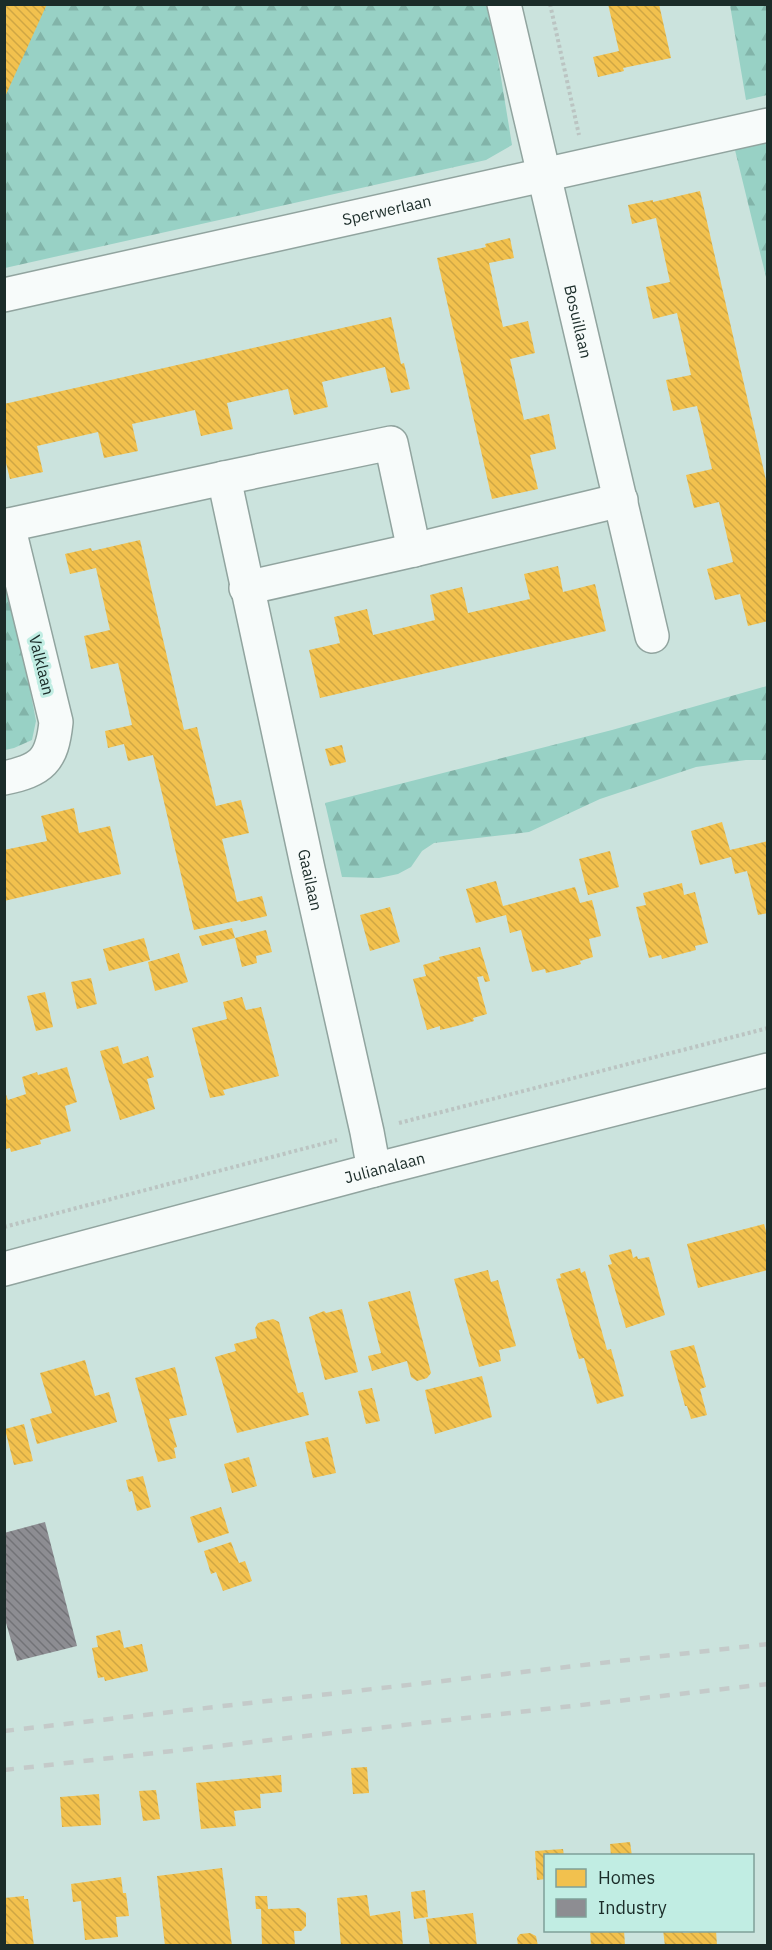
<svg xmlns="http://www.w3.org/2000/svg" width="772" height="1950" viewBox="0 0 772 1950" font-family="'IBM Plex Sans',sans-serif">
	<defs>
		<pattern id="forest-firs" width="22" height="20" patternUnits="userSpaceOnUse" patternTransform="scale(1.5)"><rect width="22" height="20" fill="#98d1c5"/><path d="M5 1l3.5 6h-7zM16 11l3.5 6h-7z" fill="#82b4a9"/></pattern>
		<pattern id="homes-back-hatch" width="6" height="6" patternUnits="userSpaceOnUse" patternTransform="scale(1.5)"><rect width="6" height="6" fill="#f2c14e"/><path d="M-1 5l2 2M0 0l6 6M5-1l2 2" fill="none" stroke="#cfa644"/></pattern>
		<pattern id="industry-back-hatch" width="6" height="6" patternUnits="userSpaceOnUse" patternTransform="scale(1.5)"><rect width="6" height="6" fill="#8d8d92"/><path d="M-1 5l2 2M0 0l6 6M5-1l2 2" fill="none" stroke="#727377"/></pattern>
	</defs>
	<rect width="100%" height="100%" fill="#cbe3dd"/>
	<path fill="url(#forest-firs)" d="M42,5H486L495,41L512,145L486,160L5,268V86Z
		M730,5H767V95L746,100Z
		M767,142H768L767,281L735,150Z
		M4,574L9,577L36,721L32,740L14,748L5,750Z
		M767,686V760H746L696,767L600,799L529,832L434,843L422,851L411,867L398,874L379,878L342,877L325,803L612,730Z"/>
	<path fill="url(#homes-back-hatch)" d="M4,4H47L4,99Z
		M608,4H659L671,58L623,68L624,71L598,77L593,57L619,51Z
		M700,191L768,489V621L748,626L740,594L715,600L707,569L733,562L719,502L694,508L686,475L712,469L697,406L673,411L666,380L691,375L677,313L653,319L646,287L670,282L656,218L632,224L628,205L653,200V202Z
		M510,238L514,258L489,263L503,327L528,321L535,353L510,359L524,420L549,414L556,449L530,455L538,489L492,499L437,258L486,247L485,244Z
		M391,317L401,364L404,363L410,389L391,393L385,367L322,382L328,407L294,415L288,389L227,403L233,429L201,436L195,410L164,417L132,424L138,451L104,458L98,432L37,446L43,472L10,479L4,455V404Z
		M140,540L184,730L197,727L216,806L241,800L249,833L222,839L237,902L262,896L267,916L241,922L240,920L194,930L153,755L128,761L124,744L108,748L105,731L132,725L118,663L91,669L84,636L110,630L96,568L70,574L65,554L91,548L92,551Z
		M558,566L563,592L595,584L606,631L320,698L309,650L340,643L334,617L367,609L373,635L435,620L430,595L445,591L462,587L468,613L530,599L524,574Z
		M342,745L346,762L330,766L325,749Z
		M74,808L79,833L110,826L121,874L4,901V850L47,841L41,816Z
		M722,822L730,850L768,841V913L758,915L747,871L735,874L731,857L700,865L691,831Z
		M610,851L619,887L588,895L579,859Z
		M496,881L503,906L575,887L580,903L592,900L601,936L589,939L593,957L580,961L581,964L563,969L546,973L545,969L532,972L521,930L510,933L506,915L476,923L466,889Z
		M682,883L684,895L695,892L708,943L695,946L696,950L662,959L661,955L649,958L636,907L646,905L643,893Z
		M390,907L400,942L370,951L360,915Z
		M232,928L235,938L202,946L199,936Z
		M266,930L272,952L256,956L257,963L242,967L235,938Z
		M144,938L150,960L109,971L103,949Z
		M480,947L490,981L485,982L483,976L477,977L487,1014L473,1018L474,1021L457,1026L440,1030V1026L427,1030L413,979L426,976L423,965L440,960L439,957Z
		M179,953L188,982L155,991L148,962Z
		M91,978L97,1004L77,1009L71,982Z
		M45,992L53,1027L36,1031L27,996Z
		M242,997L246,1010L261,1007L279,1076L223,1090L225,1095L210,1098L192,1028L227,1019L223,1002Z
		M118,1046L123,1064L148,1056L154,1077L147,1079L155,1109L120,1120L100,1051Z
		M67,1067L77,1102L65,1106L71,1131L40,1140L41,1144L11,1152L10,1148L5,1149L4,1089L8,1100L26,1094L22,1077L37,1072L38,1075Z
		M764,1224L768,1238V1270L698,1288L687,1244Z
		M631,1249L633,1258L637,1256L638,1259L649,1257L665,1315L626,1328L608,1265L612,1264L609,1255Z
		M580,1268L581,1273L585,1271L607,1350L611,1349L624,1396L597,1404L584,1358L579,1359L556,1279L561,1278L560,1274Z
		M488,1270L491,1282L498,1280L516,1346L499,1350L501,1361L479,1367L454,1279Z
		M410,1291L431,1373L427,1378L417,1381L411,1377L407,1361L372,1371L368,1356L381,1353L368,1302Z
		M342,1309L358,1372L325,1380L309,1317L324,1311L326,1313Z
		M273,1319L279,1322L298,1393L303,1392L309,1415L237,1433L215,1357L236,1351L234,1344L257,1338L255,1328L258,1323Z
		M694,1345L706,1387L700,1389L707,1415L691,1419L687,1406H685L670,1351Z
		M85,1360L95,1396L109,1392L117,1422L37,1444L30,1419L52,1413L40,1373Z
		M175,1367L187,1415L169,1419L177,1447L174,1448L176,1458L158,1462L135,1378Z
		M482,1376L492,1417L435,1434L425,1390Z
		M372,1388L380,1421L366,1424L358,1391Z
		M24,1424L33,1461L14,1465L5,1429Z
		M328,1437L336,1473L313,1478L305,1442Z
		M249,1457L257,1486L232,1493L224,1464Z
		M143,1476L151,1507L137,1511L132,1491L129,1492L126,1480Z
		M221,1507L229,1533L198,1543L190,1517Z
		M231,1542L239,1563L245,1561L252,1581L223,1591L216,1572L211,1574L204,1551Z
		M120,1630L124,1648L142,1644L148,1671L105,1681L104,1677L98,1678L92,1648L98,1647L96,1636Z
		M367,1767L369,1793L353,1794L351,1768Z
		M281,1775L282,1792L260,1794L261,1808L234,1811L236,1826L201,1829L196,1783Z
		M156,1790L160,1819L143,1821L139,1791Z
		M99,1794L101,1825L62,1827L60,1797Z
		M630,1842L632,1856H611L610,1844Z
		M563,1849L564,1856H546V1879L537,1880L535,1851Z
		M222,1868L232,1946H165L157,1876Z
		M121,1877L123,1893H126L129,1916L116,1917L118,1937L85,1940L81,1901L73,1902L71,1884Z
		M425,1890L428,1917L414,1919L411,1892Z
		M367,1895L370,1916L400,1911L403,1946H341L337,1898Z
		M24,1896V1899H28L34,1946H4V1898Z
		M255,1896H267L268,1909L299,1908L306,1913V1926L301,1931H294L295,1946H262L261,1909H256Z
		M473,1913L477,1946H430L426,1919Z
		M590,1930H624L625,1946H591Z
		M663,1930H682L683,1933L716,1930L717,1946H665Z
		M530,1933L536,1936L538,1946H518L517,1938L520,1934Z"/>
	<path fill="url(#industry-back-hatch)" d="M45,1522L77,1646L17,1661L4,1616V1533Z"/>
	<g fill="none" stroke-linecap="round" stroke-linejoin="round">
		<g stroke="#91a49f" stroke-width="36">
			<g id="minor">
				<path id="s1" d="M504,4L652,636"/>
				<path id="s2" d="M4,295L768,125"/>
				<path id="s3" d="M224,478L308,869L367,1132L374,1170"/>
				<path d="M4,526L224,478L391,443L414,550"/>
				<path d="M246,588L414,550L621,500"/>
				<path d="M4,778C42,770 52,761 56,722L8,525"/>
				<path id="s4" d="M4,1269L374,1170L768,1070"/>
			</g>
		</g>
		<path stroke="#bbc4c2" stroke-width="4" stroke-dasharray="3 3" stroke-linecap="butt" d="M550,4L579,135
			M399,1123L768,1028
			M4,1227L337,1140"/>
		<use href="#minor" stroke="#f7fbfa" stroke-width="33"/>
		<path stroke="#c4cac9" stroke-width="4.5" stroke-dasharray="10 10" stroke-linecap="butt" d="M4,1731L768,1644
			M4,1770L768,1684"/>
	</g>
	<g text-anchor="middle" stroke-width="6" stroke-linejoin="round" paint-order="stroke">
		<g font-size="16" fill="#1b2c29" stroke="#c1ede3">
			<text dy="6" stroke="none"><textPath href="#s2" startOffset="392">Sperwerlaan</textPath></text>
			<text dy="6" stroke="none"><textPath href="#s1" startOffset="326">Bosuillaan</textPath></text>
			<text transform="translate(42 665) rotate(76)" y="6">Valklaan</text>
			<text dy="6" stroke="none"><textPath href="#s3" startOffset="411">Gaailaan</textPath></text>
			<text dy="6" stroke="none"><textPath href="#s4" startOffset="394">Julianalaan</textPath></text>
		</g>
	</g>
	<rect width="772" height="1950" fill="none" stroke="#1b2c29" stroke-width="12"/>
	<rect x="544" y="1854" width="210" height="78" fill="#c1ede3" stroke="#7fa099" stroke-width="1.5"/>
	<rect x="556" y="1869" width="30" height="18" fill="#f2c14e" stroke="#7fa099" stroke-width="1.5"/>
	<text x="598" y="1884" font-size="18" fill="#1b2c29">Homes</text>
	<rect x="556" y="1899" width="30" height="18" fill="#8d8d92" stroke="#7fa099" stroke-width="1.5"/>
	<text x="598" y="1914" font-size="18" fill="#1b2c29">Industry</text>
</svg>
